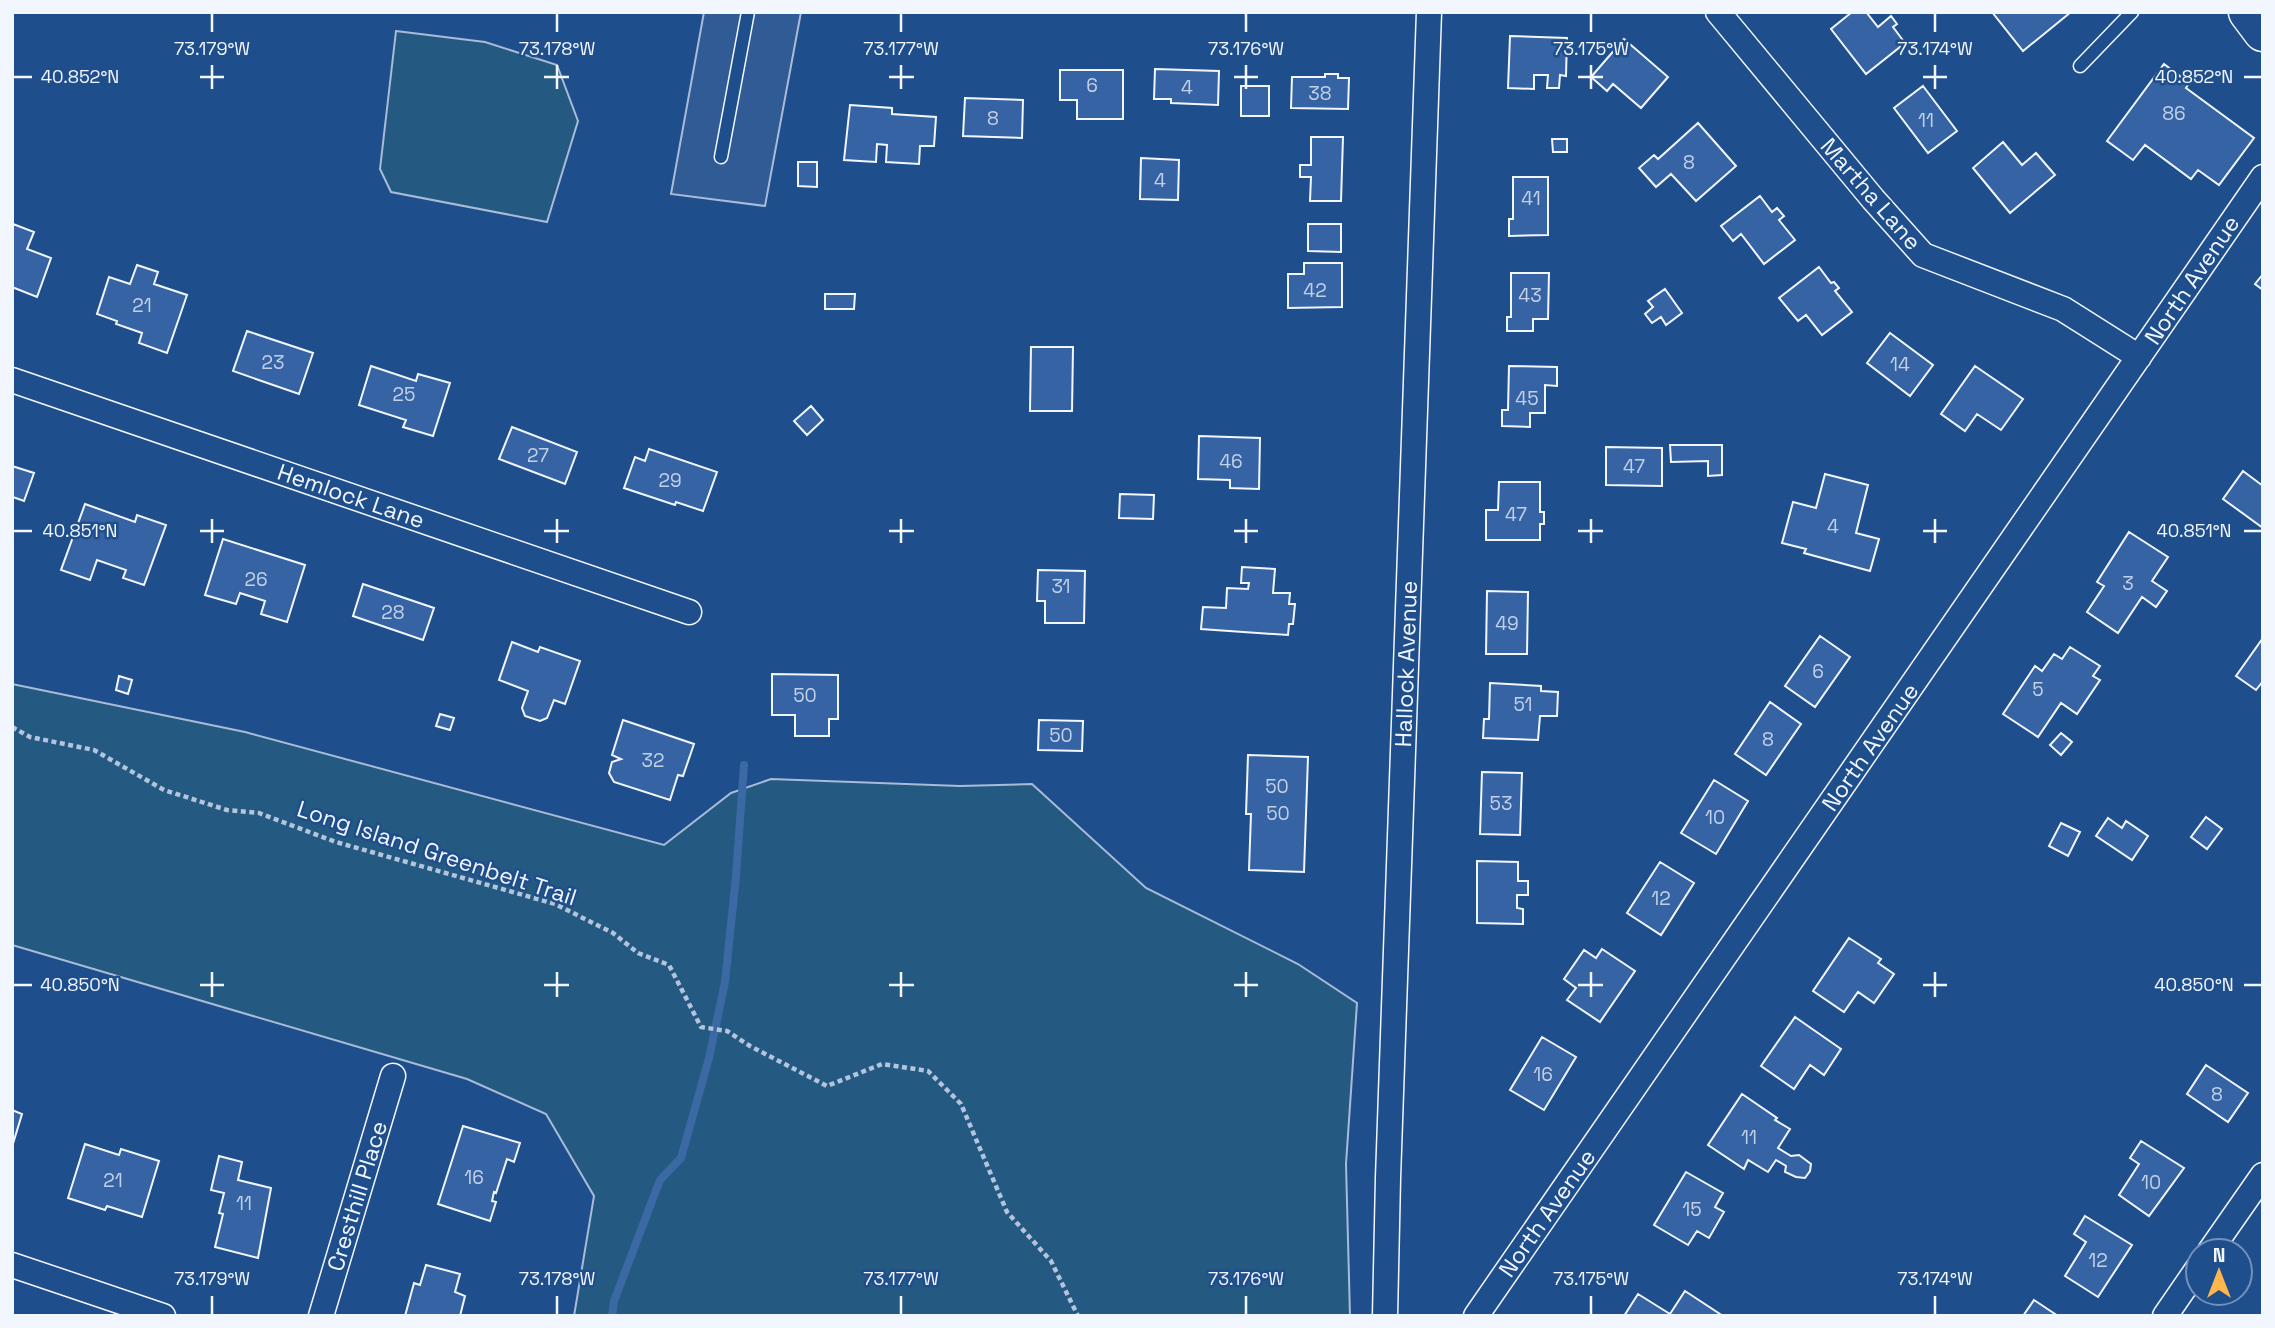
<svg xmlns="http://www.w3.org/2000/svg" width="2275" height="1328" viewBox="0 0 2275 1328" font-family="'Space Grotesk',sans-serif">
	<rect width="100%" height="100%" fill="#1f4e8c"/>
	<path fill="#245a82" stroke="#a8bbd7" stroke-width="2" d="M396,31L485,42L557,65L578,121L547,222L391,192L380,169Z
		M12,684L245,732L664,845L731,793L771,779L960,786L1032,784L1146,888L1298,964L1357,1003L1346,1164L1350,1316H574L594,1196L546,1114L467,1079L12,945Z"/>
	<path fill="#305b95" stroke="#a8bbd7" stroke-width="2" d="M704,12H801L765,206L671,194Z"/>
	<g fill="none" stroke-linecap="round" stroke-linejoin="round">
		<path stroke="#3b69a3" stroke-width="8" d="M612,1316L614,1301L660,1180L681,1158L709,1058L725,982L736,876L744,765"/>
	</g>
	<path fill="#3563a3" stroke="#f2f6ff" stroke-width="2" d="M1852,12H1866L1878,27L1891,16L1897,24L1893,27L1905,43L1866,74L1831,29Z
		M1992,12H2071L2023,51Z
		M1510,36L1567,38L1566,76L1560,75L1559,88H1547L1548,75H1534V89L1508,88Z
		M1624,39L1668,77L1641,108L1613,84L1607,91L1591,77Z
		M2164,64L2189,83L2186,88L2254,138L2219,185L2198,170L2191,179L2145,145L2133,160L2107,141Z
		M1155,69L1219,71L1218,105L1171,103V99H1154Z
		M1060,70H1123V119H1077V100H1060Z
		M1325,74H1338V78H1349L1348,109L1291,108L1292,77H1325Z
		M1241,86H1269V116H1241Z
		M1923,86L1957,131L1928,153L1894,108Z
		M965,98L1023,100L1022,138L963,136Z
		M850,105L892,108V114L936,117L934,146H920L919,164L886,162L887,145L877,144L876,162L844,160Z
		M1698,123L1736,166L1696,201L1671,174L1656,187L1639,168L1654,155L1658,159Z
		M1311,137H1343L1341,201H1310L1311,177H1300V165H1311Z
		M1552,139H1567V152H1553Z
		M2003,142L2022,165L2036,153L2055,175L2010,213L1973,168Z
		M1141,158L1179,160L1178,200L1140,199Z
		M798,162H817V187L798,186Z
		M1513,177H1548V235L1509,236V219H1513Z
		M1760,196L1772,212L1777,208L1784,216L1779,220L1795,240L1764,264L1741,234L1733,241L1721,226Z
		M13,224L34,232L27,249L51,258L37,297L12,287Z
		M1308,224H1341V252L1308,251Z
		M1304,263H1342V307L1288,308V274H1304Z
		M137,265L158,272L154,284L187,295L167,353L139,343L142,333L116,324L117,321L97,314L109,277L130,284Z
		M1819,267L1831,283L1834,282L1839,288L1835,291L1852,312L1822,335L1806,315L1798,321L1779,298Z
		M1511,273H1549L1548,319H1533V331H1507V317H1511Z
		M2263,274V290L2255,284Z
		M1665,289L1682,313L1666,325L1661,317L1652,323L1645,314L1653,307L1648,301Z
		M825,294H855L854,309H825Z
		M247,331L313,353L299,394L233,371Z
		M1890,333L1933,365L1910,396L1867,363Z
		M1031,347H1073L1072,411H1030Z
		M371,366L416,381L418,374L450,383L433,436L403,427L406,420L359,405Z
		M1509,366L1557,367V386L1545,385V413H1530V427L1502,426V410H1508Z
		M1975,366L2023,399L2001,430L1977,414L1965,431L1941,414Z
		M811,406L823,420L807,435L794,421Z
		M512,427L577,452L565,484L499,459Z
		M1199,436L1260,438L1259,489L1230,488V480L1198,479Z
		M1670,445H1722V475L1708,476V461L1671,462Z
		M1606,447L1662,448V486L1606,485Z
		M649,449L717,472L703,511L676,502L675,505L624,488L635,457L645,461Z
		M12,466L34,473L24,501L13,497L12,500Z
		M2243,471L2263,486V528L2223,499Z
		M1825,474L1868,485L1856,533L1879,539L1870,571L1804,553L1806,549L1782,543L1793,502L1816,508Z
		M1499,482H1540V512H1544V524H1540V540H1486V510H1498Z
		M1120,494L1154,495L1153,519L1119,518Z
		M85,504L135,522L137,515L166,525L144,585L123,578L126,570L97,560L90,580L61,570Z
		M2129,532L2168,557L2152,581L2167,591L2156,607L2142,597L2118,633L2087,612L2104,586L2097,582Z
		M223,539L305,565L287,622L261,614L265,601L240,593L236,604L205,595Z
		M1242,567L1275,569L1273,593H1290L1289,604H1295L1293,624H1289L1288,635L1201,629L1203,607L1226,608L1227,588L1248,589L1249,583H1241Z
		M1038,570L1085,571L1084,623H1045V601H1037Z
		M363,584L434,608L423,640L353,616Z
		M1487,591L1528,592L1527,654H1486Z
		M1820,636L1850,657L1815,707L1785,686Z
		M2263,638V681L2256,690L2236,676Z
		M512,642L538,652L540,647L580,661L565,704L554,700L547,718L540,721L525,716L522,708L528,691L499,680Z
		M2070,647L2100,666L2093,676L2100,680L2077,714L2061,703L2038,737L2003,714L2035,666L2042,671L2054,654L2062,659Z
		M772,674L838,675V719H829V736H795V715H772Z
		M119,676L132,680L128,694L116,690Z
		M1490,683L1541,686V691L1558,692L1557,716H1540L1538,740L1483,738L1484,719H1489Z
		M1770,702L1801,724L1766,775L1735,754Z
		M440,714L454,718L450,730L436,726Z
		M623,720L694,744L683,776L678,775L670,800L614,782L609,773L612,762L621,759L612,755Z
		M1039,720L1083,721L1082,751L1038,750Z
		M2061,733L2072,742L2061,755L2050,745Z
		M1248,755L1308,757L1304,872L1249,870L1251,814H1246Z
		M1482,772L1522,773L1520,835L1480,834Z
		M1714,780L1748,801L1716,854L1681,833Z
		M2206,817L2222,829L2207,849L2191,837Z
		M2108,818L2122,828L2126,821L2148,836L2132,860L2096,836Z
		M2061,823L2080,832L2068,856L2049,846Z
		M1477,861L1518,862V881H1528V895H1517V908L1523,909V924L1477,923Z
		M1660,862L1694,883L1661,935L1627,913Z
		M1849,938L1881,959L1878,963L1894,974L1874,1003L1858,992L1844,1012L1813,991Z
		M1602,949L1635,971L1600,1022L1567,1000L1576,988L1564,979L1584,950L1596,958Z
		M1795,1017L1841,1049L1824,1075L1810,1065L1794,1089L1761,1066Z
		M1542,1037L1576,1057L1544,1110L1510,1090Z
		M2206,1065L2248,1093L2228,1122L2187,1094Z
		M1742,1094L1777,1118L1775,1120L1790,1129L1778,1148L1791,1156L1799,1155L1811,1164L1810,1171L1805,1178L1796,1177L1785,1172L1786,1166L1776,1160L1768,1172L1748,1160L1744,1169L1708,1145Z
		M12,1110L22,1114L12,1147Z
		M463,1126L520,1143L514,1162L507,1159L496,1193L494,1192L492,1201L496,1202L490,1221L438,1204Z
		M2141,1141L2184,1168L2149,1216L2119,1195L2139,1164L2130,1158Z
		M85,1144L119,1155L121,1149L159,1161L142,1217L107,1206L105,1210L68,1198Z
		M219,1156L242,1162L238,1180L271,1188L258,1258L215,1247L223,1214L219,1213L224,1193L211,1190Z
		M1686,1172L1723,1193L1715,1207L1724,1212L1709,1238L1697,1231L1688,1245L1654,1225Z
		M2085,1216L2132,1245L2098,1297L2065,1276L2086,1242L2074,1234Z
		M426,1265L460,1274L455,1292L465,1296L460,1316H405L414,1283L420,1285Z
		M1685,1291L1723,1316H1624L1638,1294L1670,1314Z
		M2034,1300L2058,1316H2023Z"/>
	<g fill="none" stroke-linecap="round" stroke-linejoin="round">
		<g stroke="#f2f6ff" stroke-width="15">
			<path id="lane" d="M2080,66L2132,12
				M721,157L748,12"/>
		</g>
		<g stroke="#f2f6ff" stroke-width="27">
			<path id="street" d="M1718,12L1873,199L1923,255L2063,309L2139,357
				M12,380L689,612
				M2210,1251L2263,1175
				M12,1265L163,1316
				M321,1316L393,1076
				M1385,1316L1388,1178L1429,12
				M1476,1316L2263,177
				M2165,1316L2198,1268"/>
		</g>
		<g stroke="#f2f6ff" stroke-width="41">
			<path id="primary" d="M2248,12L2263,32"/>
		</g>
		<path stroke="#b3c4dc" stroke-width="4.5" stroke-dasharray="5 3.5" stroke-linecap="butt" d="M12,727L30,737L94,750L164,790L227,810L259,813L336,842L555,904L613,933L638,953L669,965L701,1027L727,1031L750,1046L827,1086L882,1064L928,1071L961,1104L1007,1212L1051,1261L1078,1316"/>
		<use href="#lane" stroke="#1f4e8c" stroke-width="12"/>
		<use href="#street" stroke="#1f4e8c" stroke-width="24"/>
		<use href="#primary" stroke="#1f4e8c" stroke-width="38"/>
	</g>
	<path fill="none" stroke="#f2f6ff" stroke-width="2.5" d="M212,14V32M557,14V32M901,14V32M1246,14V32M1591,14V32M1935,14V32M212,65V89M557,65V89M901,65V89M1246,65V89M1591,65V89M1935,65V89M14,77H32M200,77H224M544,77H569M889,77H914M1234,77H1258M1578,77H1603M1923,77H1947M2244,77H2261M212,519V543M557,519V543M901,519V543M1246,519V543M1591,519V543M1935,519V543M14,531H32M200,531H224M544,531H569M889,531H914M1234,531H1258M1578,531H1603M1923,531H1947M2244,531H2261M212,972V997M557,972V997M901,972V997M1246,972V997M1591,972V997M1935,972V997M14,985H32M200,985H224M544,985H569M889,985H914M1234,985H1258M1578,985H1603M1923,985H1947M2244,985H2261M212,1296V1314M557,1296V1314M901,1296V1314M1246,1296V1314M1591,1296V1314M1935,1296V1314"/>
	<g text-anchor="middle" stroke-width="5" stroke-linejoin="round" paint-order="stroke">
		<g font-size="19" fill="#c3d1e8">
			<text x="1092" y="92">6</text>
			<text x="1187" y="94">4</text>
			<text x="1320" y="100">38</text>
			<text x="2174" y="120">86</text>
			<text x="993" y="125">8</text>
			<text x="1926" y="127">11</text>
			<text x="1689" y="169">8</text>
			<text x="1160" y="187">4</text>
			<text x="1531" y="205">41</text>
			<text x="1315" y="297">42</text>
			<text x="1530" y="302">43</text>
			<text x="142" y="312">21</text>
			<text x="273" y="369">23</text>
			<text x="1900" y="371">14</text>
			<text x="404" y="401">25</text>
			<text x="1527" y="405">45</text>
			<text x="538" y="462">27</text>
			<text x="1231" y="468">46</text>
			<text x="1634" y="473">47</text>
			<text x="670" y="487">29</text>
			<text x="1516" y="521">47</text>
			<text x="1833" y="533">4</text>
			<text x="256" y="586">26</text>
			<text x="2128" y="590">3</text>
			<text x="1061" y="593">31</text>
			<text x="393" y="619">28</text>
			<text x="1507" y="630">49</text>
			<text x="1818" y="678">6</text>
			<text x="2038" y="696">5</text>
			<text x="805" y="702">50</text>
			<text x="1523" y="711">51</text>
			<text x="1061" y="742">50</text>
			<text x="1768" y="746">8</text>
			<text x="653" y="767">32</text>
			<text x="1277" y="793">50</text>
			<text x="1501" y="810">53</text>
			<text x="1278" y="820">50</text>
			<text x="1715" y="824">10</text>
			<text x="1661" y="905">12</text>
			<text x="1543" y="1081">16</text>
			<text x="2217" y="1101">8</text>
			<text x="1749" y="1144">11</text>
			<text x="474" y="1184">16</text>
			<text x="113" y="1187">21</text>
			<text x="2151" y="1189">10</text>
			<text x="244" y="1210">11</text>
			<text x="1692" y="1216">15</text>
			<text x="2098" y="1267">12</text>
		</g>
		<g font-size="23" fill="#f2f6ff" stroke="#1f4e8c">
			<text transform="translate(1871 194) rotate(49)" y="8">Martha Lane</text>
			<text transform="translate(2192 280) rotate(-56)" y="8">North Avenue</text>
			<text transform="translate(351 496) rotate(19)" y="8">Hemlock Lane</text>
			<text transform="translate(1406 664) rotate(-88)" y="8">Hallock Avenue</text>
			<text transform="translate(1870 747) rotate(-55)" y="8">North Avenue</text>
			<text transform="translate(437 853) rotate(18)" y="8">Long Island Greenbelt Trail</text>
			<text transform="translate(357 1196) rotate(-73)" y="8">Cresthill Place</text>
			<text transform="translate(1547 1213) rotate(-55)" y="8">North Avenue</text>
		</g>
	</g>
	<g font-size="18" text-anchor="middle" fill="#f2f6ff" stroke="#1f4e8c" stroke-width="5" stroke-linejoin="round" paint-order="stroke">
		<text x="212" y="55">73.179°W</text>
		<text x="557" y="55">73.178°W</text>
		<text x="901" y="55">73.177°W</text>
		<text x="1246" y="55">73.176°W</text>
		<text x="1591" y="55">73.175°W</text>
		<text x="1935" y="55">73.174°W</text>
		<text x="80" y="83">40.852°N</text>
		<text x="2194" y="83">40.852°N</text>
		<text x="80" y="537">40.851°N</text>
		<text x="2194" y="537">40.851°N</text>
		<text x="80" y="991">40.850°N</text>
		<text x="2194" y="991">40.850°N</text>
		<text x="212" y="1285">73.179°W</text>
		<text x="557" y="1285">73.178°W</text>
		<text x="901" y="1285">73.177°W</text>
		<text x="1246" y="1285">73.176°W</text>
		<text x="1591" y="1285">73.175°W</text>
		<text x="1935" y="1285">73.174°W</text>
	</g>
	<rect width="2275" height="1328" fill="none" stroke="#f2f6ff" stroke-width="28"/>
	<g transform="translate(2219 1272)"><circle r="33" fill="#1f4e8c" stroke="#7391ba" stroke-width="2"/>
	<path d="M0-5L12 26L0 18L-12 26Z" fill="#ffb74d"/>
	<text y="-10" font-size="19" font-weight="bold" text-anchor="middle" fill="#f2f6ff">N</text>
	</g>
</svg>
